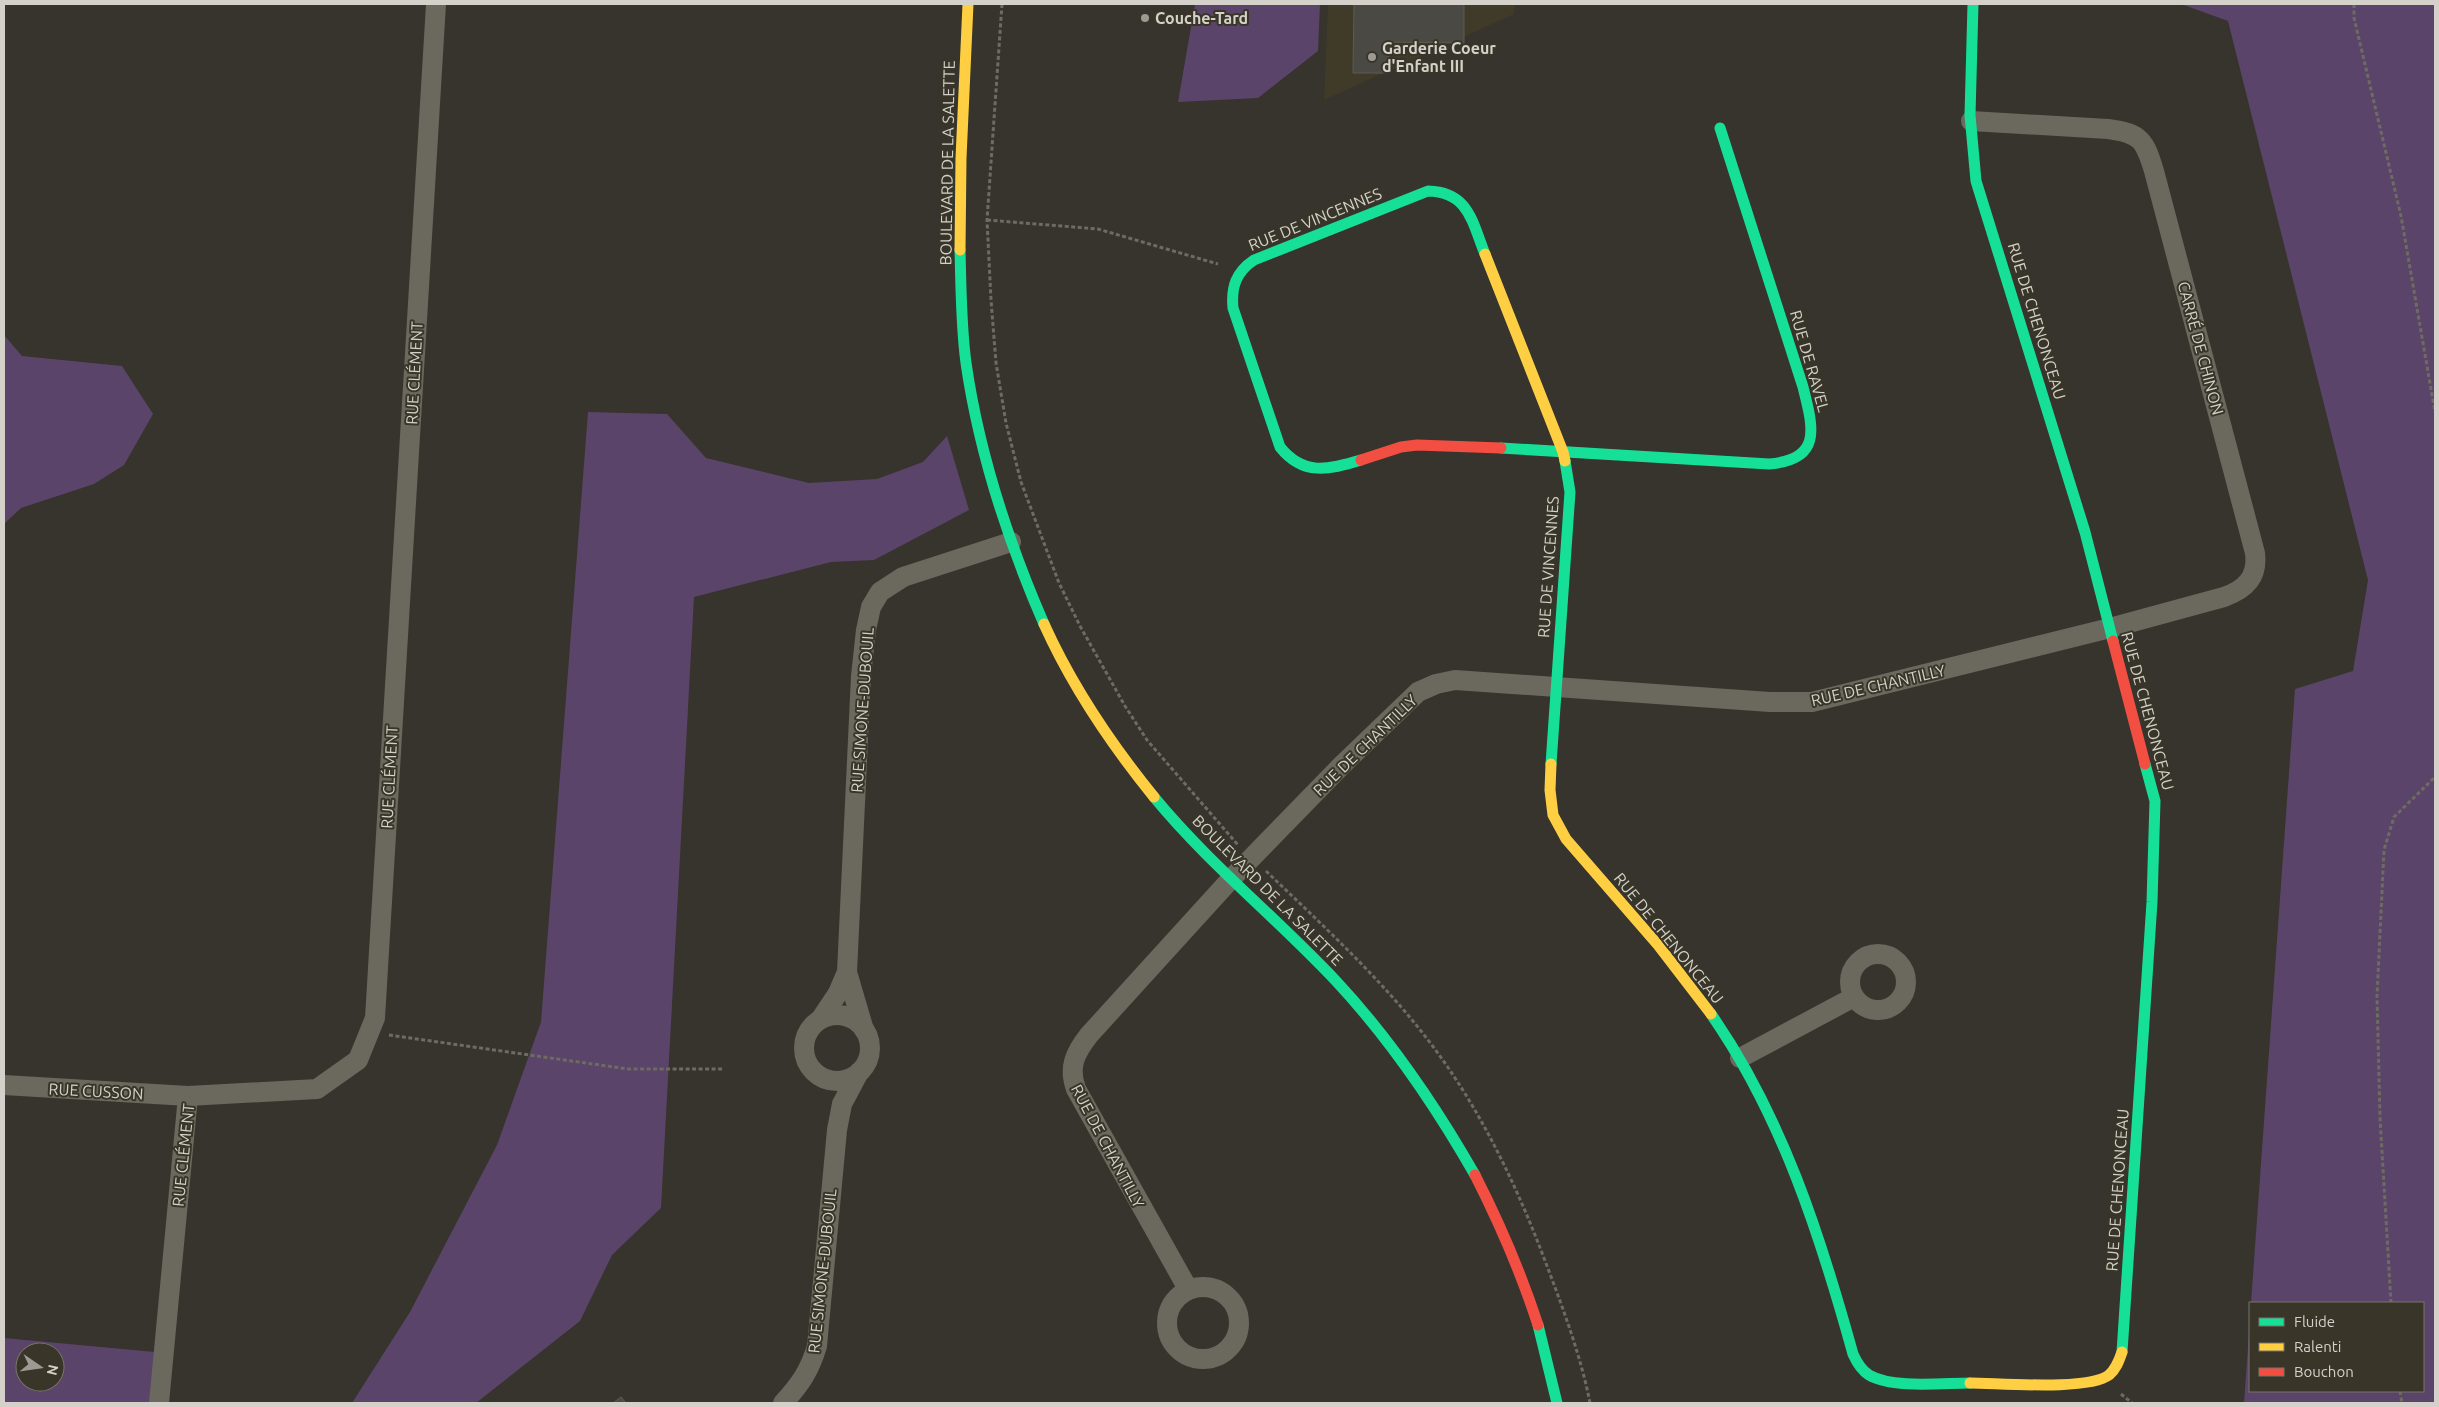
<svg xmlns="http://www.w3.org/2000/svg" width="2439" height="1407" viewBox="0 0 2439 1407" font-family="Ubuntu,sans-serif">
	<rect width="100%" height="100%" fill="#36342c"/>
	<path fill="#403b29" d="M1328,4H1515L1514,14L1324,100Z"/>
	<path fill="#5a4469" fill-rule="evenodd" d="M1195,4H1320L1318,51L1258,98L1178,102Z
		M2181,4H2435V1403H2244L2250,1320V1391H2423V1303H2251L2295,689L2353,671L2368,580L2228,21Z
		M4,335L22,356L122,366L153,414L124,465L94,484L21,508L4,524Z
		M588,412L667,414L706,458L809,483L877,479L923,462L947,436L969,510L874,560L831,562L694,597L661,1208L612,1255L580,1321L476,1403H352L410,1312L497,1145L541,1022Z
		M4,1338L155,1352V1403H4ZM25,1352H55V1382H25Z"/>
	<path fill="#4a4943" stroke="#5d5b55" d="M1354,4H1464V43L1389,42L1388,73H1353Z
		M621,1397L626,1403H613Z"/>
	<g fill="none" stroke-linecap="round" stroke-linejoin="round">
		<path stroke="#6e6b63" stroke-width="3" stroke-dasharray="4 2.5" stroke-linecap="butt" d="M1002,4L987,220L991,300L996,363L1006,423L1021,482L1059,583L1080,626L1125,706L1147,740L1238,845
			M2354,4V18L2401,216L2435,412
			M987,220L1098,229L1218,264
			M1266,871C1319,922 1375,973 1421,1031C1477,1101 1516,1183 1547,1266C1564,1311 1581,1357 1590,1403
			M389,1035L628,1069H724
			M2391,1303L2380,1118L2377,996L2384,850L2394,817L2435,777
			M2400,1391L2402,1403
			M2121,1394L2132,1403"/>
		<path stroke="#6b685d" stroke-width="20" d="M1850 982a28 28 0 1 1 56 0a28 28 0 1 1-56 0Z
			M804 1048a33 33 0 1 1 66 0a33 33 0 1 1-66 0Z
			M820,1020L838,993L847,972
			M864,1030L847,972L861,676L866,630L871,607L880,592L903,577L1011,542
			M1740,1058L1854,997
			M4,1085L188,1096
			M1167 1323a36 36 0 1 1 72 0a36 36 0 1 1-72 0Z
			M1188,1289L1076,1089C1068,1067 1075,1053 1089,1035L1230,880L1341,766L1418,692L1436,684L1455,680L1770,702H1812L2110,628L2224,597C2246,589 2258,577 2255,553L2154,171C2145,141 2141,133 2108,129L1971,121
			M159,1403L188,1096L317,1089L358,1060L375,1018L436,4
			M783,1403C800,1385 810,1370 817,1346L837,1130L842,1104L859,1072"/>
		<path stroke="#16e098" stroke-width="11" d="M1973,4L1970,115L1976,181L2085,532L2113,641
			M960,250C961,287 961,326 966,363C979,453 1008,541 1044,624
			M1501,448L1769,464C1823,460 1813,427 1803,387L1720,128
			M1361,460C1328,470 1303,476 1280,447L1233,308C1231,287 1236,272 1254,260L1428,191C1469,192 1472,222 1485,254
			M1551,764L1570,492L1565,461
			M1154,797C1209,864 1277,918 1336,981C1391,1040 1435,1105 1475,1175
			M1711,1014C1782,1116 1820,1235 1853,1354C1857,1363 1861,1370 1869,1375C1893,1389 1943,1383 1970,1383
			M1538,1325L1557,1403
			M2122,1352L2152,902L2155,801L2145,764"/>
		<path stroke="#ffcf43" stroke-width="11" d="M960,250L961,158L968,4
			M1485,254L1563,452L1565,461
			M1044,624C1072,686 1111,744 1154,797
			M1551,764L1550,790L1553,815L1566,839L1658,945L1711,1014
			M1970,1383C1999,1383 2088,1391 2109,1375C2116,1369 2119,1361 2122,1352"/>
		<path stroke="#f24e42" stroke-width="11" d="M1361,460L1401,447L1417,445L1501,448
			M2113,641L2145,764
			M1475,1175C1500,1224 1521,1273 1538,1325"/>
	</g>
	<g fill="#9c9a92" stroke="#393629" stroke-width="2">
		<circle cx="1145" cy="18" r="5"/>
		<circle cx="1372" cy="57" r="5"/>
	</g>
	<g text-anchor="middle" stroke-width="4" stroke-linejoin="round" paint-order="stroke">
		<g font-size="16" font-weight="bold" fill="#d3d1c9" stroke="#393629" text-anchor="start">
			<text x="1155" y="24">Couche-Tard</text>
			<text x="1382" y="54">Garderie Coeur<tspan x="1382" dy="18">d'Enfant III</tspan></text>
		</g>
		<g font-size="16" fill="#d3d1c9" stroke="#393629">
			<text transform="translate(947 163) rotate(-89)" y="6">BOULEVARD DE LA SALETTE</text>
			<text transform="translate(1315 219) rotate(-22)" y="6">RUE DE VINCENNES</text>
			<text transform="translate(2037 321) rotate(73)" y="6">RUE DE CHENONCEAU</text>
			<text transform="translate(2201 348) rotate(75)" y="6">CARRÉ DE CHINON</text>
			<text transform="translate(1810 361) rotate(74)" y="6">RUE DE RAVEL</text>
			<text transform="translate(414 373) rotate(-87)" y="6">RUE CLÉMENT</text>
			<text transform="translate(1548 567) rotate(-86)" y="6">RUE DE VINCENNES</text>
			<text transform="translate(1878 685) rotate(-13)" y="6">RUE DE CHANTILLY</text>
			<text transform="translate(862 710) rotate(-86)" y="6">RUE SIMONE-DUBOUIL</text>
			<text transform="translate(2148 711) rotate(75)" y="6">RUE DE CHENONCEAU</text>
			<text transform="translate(1365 745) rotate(-44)" y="6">RUE DE CHANTILLY</text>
			<text transform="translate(389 777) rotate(-87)" y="6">RUE CLÉMENT</text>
			<text transform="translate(1268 890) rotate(45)" y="6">BOULEVARD DE LA SALETTE</text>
			<text transform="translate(1669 938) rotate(51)" y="6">RUE DE CHENONCEAU</text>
			<text transform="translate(96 1091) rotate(3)" y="6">RUE CUSSON</text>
			<text transform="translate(1108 1146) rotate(62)" y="6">RUE DE CHANTILLY</text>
			<text transform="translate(183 1155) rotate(-84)" y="6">RUE CLÉMENT</text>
			<text transform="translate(2117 1190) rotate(-86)" y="6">RUE DE CHENONCEAU</text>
			<text transform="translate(822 1271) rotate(-84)" y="6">RUE SIMONE-DUBOUIL</text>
		</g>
	</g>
	<rect width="2439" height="1407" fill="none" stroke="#d3d1c9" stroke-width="10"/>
	<rect x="2249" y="1302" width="175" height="90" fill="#393629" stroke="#777469"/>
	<rect x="2259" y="1318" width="25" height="8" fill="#16e098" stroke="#777469"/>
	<text x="2294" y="1327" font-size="15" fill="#d3d1c9">Fluide</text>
	<rect x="2259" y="1343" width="25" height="8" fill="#ffcf43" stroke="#777469"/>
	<text x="2294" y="1352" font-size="15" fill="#d3d1c9">Ralenti</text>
	<rect x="2259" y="1368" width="25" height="8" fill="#f24e42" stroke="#777469"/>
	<text x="2294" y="1377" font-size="15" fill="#d3d1c9">Bouchon</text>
	<g transform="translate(40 1367) rotate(103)"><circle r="24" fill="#393629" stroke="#777469"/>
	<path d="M0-4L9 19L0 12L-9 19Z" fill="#9c9a92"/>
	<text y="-8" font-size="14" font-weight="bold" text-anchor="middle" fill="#d3d1c9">N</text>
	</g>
</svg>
